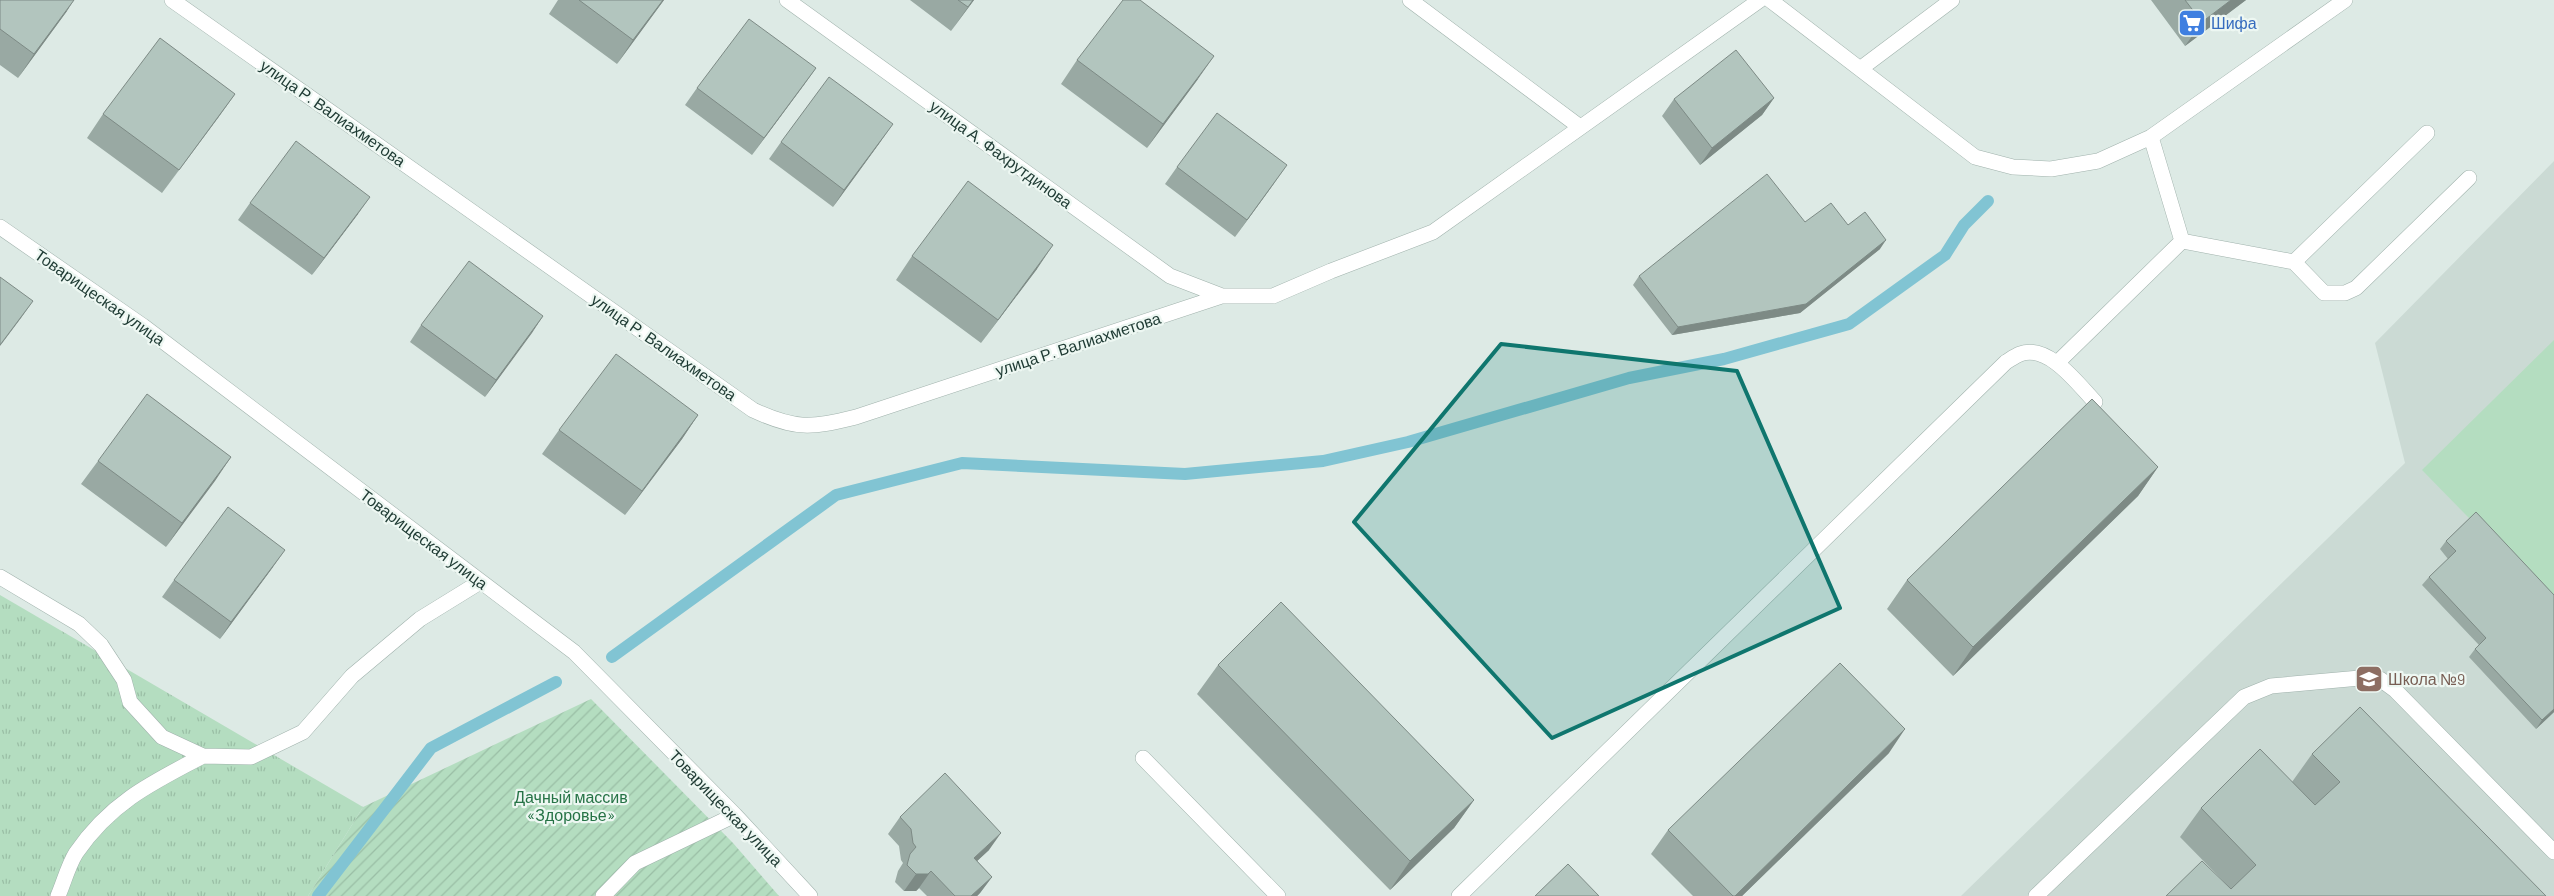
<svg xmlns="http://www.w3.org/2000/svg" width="2554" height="896" viewBox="0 0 2554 896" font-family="Barlow,sans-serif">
	<defs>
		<pattern id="grass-tufts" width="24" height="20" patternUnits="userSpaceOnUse" patternTransform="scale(1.25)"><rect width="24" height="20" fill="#b4ddc0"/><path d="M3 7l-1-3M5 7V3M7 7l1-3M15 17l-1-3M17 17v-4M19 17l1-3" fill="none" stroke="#9abea5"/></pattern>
		<pattern id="garden-furrows" width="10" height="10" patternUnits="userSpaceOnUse" patternTransform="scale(1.25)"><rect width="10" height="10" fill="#b4ddc0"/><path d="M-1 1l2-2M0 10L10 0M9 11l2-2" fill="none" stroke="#9abea5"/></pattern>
	</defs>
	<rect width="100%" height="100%" fill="#ddeae5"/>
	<path fill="#cbdad4" d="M2554,161V896H1961L2405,463L2375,343Z"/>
	<path fill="url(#grass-tufts)" d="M0,595L363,807L308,896H0Z"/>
	<path fill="url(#garden-furrows)" d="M591,699L733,843L779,896H308L363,807Z"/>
	<path fill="#b4ddc0" d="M2554,340V605L2422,470Z"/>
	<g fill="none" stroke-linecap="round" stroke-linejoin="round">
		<path stroke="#81c4d3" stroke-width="12" d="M612,657L836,495L962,463L1185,474L1323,461L1408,442L1629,378L1724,359L1849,324L1945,255L1964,225L1988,201
			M318,896L431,748L556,682"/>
		<g stroke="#a0b2ac" stroke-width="16">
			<path id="minor" d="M172,0L753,410C796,430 811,428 856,417L1222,296H1273L1331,271L1433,232L1760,0
				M787,0L1170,276L1222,296
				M1410,0L1580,127
				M1770,0L1975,157L2013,167L2051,169L2098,161L2151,137L2345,0
				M1860,69L1952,0
				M2427,133L2294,262L2324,293H2345L2356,288L2469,178
				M2151,137L2182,241
				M0,227L143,326L574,652L735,815L810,896
				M2182,241L2294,262
				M2057,363L2182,241
				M0,577L79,624L101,645L124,680L130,702L162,737L203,756L251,757L303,732L352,676L420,619L480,582
				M1143,758L1278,896
				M58,896C64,882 68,866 76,853C110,803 151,783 203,756
				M603,896L635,863L735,815
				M1459,896L2006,362C2011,359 2015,356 2020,354C2048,343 2078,384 2095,402
				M2036,896L2244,697L2271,686L2360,678L2380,679L2395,690L2554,852"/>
		</g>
		<use href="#minor" stroke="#fff" stroke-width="15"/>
	</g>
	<path fill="#99a9a3" d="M0,0L67,11L18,78L0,65Z
		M558,0H664L617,64L549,14Z
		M910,0H974L951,31Z
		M2151,0H2246L2185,46Z
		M1077,60L1198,79L1147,148L1061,84Z
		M816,68L752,155L685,105L697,88Z
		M235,94L162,193L87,138L103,114Z
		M1774,98L1762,115L1700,165L1662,116L1674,99Z
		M881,141L833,207L769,159L781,142Z
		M1177,167L1275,182L1235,237L1165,184Z
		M250,203L358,214L312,275L238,220Z
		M1805,222L1880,249L1800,313L1672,335L1633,285L1639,276Z
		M912,256L1037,269L981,343L896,280Z
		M543,316L485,397L410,342L421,325Z
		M698,415L682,439L625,515L542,454L559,430Z
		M231,457L166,547L81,484L98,461Z
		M2158,467L2138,496L1953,676L1887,609L1907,580Z
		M2476,512L2554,712L2536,729L2469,657L2475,649L2479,645L2422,585L2429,577L2448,559L2440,549L2446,541Z
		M273,567L220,639L162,597L174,580Z
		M1218,665L1474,800L1454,828L1390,890L1197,694Z
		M1889,753L1742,896H1693L1651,854L1668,830Z
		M2312,754L2546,896L2231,889L2180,837L2201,808L2292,782Z
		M900,817L989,850L977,861L992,877L980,893L977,896H927L919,888L916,891H904L895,882L898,871L903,863L901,860L899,846L888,834Z"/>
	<path fill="#7d8a85" d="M74,0L67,11L18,78L34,54Z
		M663,0H664L617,64L633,40Z
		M973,0H974L951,31L968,7Z
		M2231,0H2246L2185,46L2202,22Z
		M1214,56L1198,79L1147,148L1163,124Z
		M816,68L804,85L752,155L764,138Z
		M235,94L218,118L162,193L179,170Z
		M1774,98L1762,115L1700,165L1712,148Z
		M893,124L881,141L833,207L844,190Z
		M1287,165L1275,182L1235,237L1247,220Z
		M370,197L358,214L312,275L324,258Z
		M1886,240L1880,249L1800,313L1672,335L1678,327Z
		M1053,245L1037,269L981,343L998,320Z
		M33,301L21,318L0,346V345Z
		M543,316L532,333L485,397L496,380Z
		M698,415L682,439L625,515L642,491Z
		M231,457L215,481L166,547L182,523Z
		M2158,467L2138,496L1953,676L1973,647Z
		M285,550L273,567L220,639L231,622Z
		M2554,709V712L2536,729L2542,720Z
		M1905,729L1889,753L1742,896H1735Z
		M1474,800L1454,828L1390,890L1410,861Z
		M1001,833L989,850L962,875L974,858Z
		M931,871L919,888L916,891H904L916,874Z
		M992,877L980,893L977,896H971Z"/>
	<path fill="#b2c5be" stroke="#7d8a85" d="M0,0H74L34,54L0,29Z
		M579,0H663L633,40Z
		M958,0H973L968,7Z
		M1123,0H1140L1214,56L1163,124L1077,60Z
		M2185,0H2231L2202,22Z
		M749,19L816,68L764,138L697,88Z
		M160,38L235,94L179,170L103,114Z
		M1736,50L1774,98L1712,148L1674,99Z
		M829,77L893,124L844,190L781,142Z
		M1217,113L1287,165L1247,220L1177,167Z
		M296,141L370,197L324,258L250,203Z
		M1767,174L1805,222L1831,203L1848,225L1865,212L1886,240L1806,304L1678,327L1639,276Z
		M968,181L1053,245L998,320L912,256Z
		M469,261L543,316L496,380L421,325Z
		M0,277L33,301L0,345Z
		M616,354L698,415L642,491L559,430Z
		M147,394L231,457L182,523L98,461Z
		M2092,399L2158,467L1973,647L1907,580Z
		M228,507L285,550L231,622L174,580Z
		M2476,512L2554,595V709L2542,720L2475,649L2486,638L2429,577L2456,551L2446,541Z
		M1281,602L1474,800L1410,861L1218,665Z
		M1840,663L1905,729L1735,896H1733L1668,830Z
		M2360,707L2546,896H2166L2202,861L2231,889L2256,865L2201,808L2260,749L2315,805L2340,782L2312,754Z
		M945,773L1001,833L974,858L992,877L971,896H955L931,871L928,874H916L907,865L910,854L916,847L913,843L911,829L900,817Z
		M1568,864L1599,896H1535Z"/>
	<path fill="#0f766e" fill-opacity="0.2" stroke="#0f766e" stroke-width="4" stroke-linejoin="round" d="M1501,344L1737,371L1840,608L1552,738L1354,522Z"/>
	<defs>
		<g id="supermarket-square" transform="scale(1.4375)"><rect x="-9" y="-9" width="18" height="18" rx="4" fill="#3f7fe0" stroke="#edf7f2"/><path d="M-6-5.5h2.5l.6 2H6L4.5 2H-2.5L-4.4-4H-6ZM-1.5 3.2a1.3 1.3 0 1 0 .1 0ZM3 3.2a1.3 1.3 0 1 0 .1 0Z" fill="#fff"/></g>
		<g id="school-square" transform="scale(1.4375)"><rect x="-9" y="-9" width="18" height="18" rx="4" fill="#8d6e63" stroke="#edf7f2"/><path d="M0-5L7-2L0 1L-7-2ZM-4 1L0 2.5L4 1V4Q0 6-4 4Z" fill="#fff"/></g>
	</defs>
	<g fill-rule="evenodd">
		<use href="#supermarket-square" x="2192" y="23"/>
		<use href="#school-square" x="2369" y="679"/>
	</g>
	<g text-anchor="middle" stroke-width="4.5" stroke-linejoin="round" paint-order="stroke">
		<g font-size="16" fill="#366cbe" stroke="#edf7f2" text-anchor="start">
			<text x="2211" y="29">Шифа</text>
		</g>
		<g font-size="16" fill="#1e3a33" stroke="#edf7f2">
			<text transform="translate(333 113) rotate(35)" y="6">улица Р. Валиахметова</text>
			<text transform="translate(1001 154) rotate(36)" y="6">улица А. Фахрутдинова</text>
			<text transform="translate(100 297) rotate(35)" y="6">Товарищеская улица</text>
			<text transform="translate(1078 344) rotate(-18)" y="6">улица Р. Валиахметова</text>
			<text transform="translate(664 347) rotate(35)" y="6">улица Р. Валиахметова</text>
			<text transform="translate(424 539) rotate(37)" y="6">Товарищеская улица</text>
			<text transform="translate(726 808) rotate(46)" y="6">Товарищеская улица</text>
		</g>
		<g font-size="16" fill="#785e54" stroke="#edf7f2" text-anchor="start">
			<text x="2388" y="685">Школа №9</text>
		</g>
		<g font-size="16" fill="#267346" stroke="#edf7f2">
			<text x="571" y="803">Дачный массив<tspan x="571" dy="18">«Здоровье»</tspan></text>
		</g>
	</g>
</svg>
